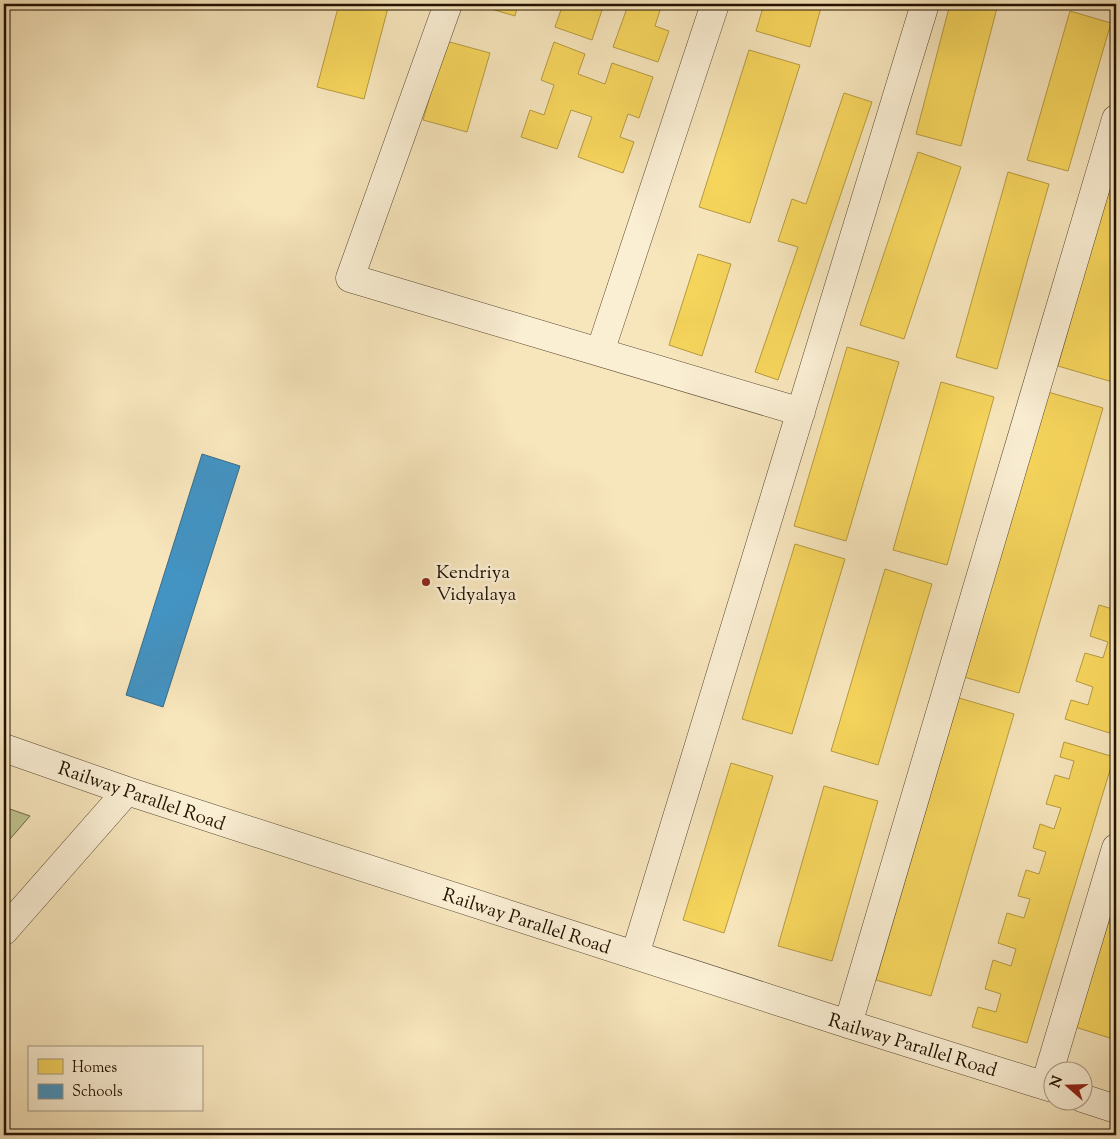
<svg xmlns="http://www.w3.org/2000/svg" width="1120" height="1139" viewBox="0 0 1120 1139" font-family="'Sorts Mill Goudy',serif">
	<rect width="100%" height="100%" fill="#f7e5bc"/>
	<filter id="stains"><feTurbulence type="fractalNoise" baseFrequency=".004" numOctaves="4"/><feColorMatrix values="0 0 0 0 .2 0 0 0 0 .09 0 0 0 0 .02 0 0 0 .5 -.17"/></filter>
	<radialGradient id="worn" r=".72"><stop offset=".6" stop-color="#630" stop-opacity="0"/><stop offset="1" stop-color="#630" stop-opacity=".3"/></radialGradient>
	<path fill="#bfc38e" stroke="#706a47" d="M4,807L30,816L4,846Z"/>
	<path fill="#f6d55c" stroke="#b69a40" d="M339,4H389L364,99L317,87Z
		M474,4H518L515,16Z
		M563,4H575L579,5V4H604L592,40L555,27Z
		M617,4H662L655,26L669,31L658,62L613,47L627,8Z
		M764,4H822L810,47L756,31Z
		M950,4H998L961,146L916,134Z
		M1070,11L1111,23L1068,171L1027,160Z
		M446,41L490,53L467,132L423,120Z
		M554,42L585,54L578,74L605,84L612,63L653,77L639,118L628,114L620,137L634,142L623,173L578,157L592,117L571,110L557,149L521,137L530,110L544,115L554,85L541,80Z
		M749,50L800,65L750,223L699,207Z
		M844,93L872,102L778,380L755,372L798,247L778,241L792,199L806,204Z
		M918,152L961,167L904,339L860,325Z
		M1116,160V383L1058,366Z
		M1008,172L1049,184L997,369L956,357Z
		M698,254L731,264L702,356L669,345Z
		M847,347L899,362L846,541L794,526Z
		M941,382L994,397L947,565L893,550Z
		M1048,392L1103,408L1019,693L964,677Z
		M795,544L845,559L792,734L742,719Z
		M1116,568V590L1110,588Z
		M885,569L932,584L878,765L831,751Z
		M1099,605L1116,610V735L1065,719L1071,700L1088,705L1093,687L1076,681L1085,653L1103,658L1108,642L1090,636Z
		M959,698L1014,714L931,996L876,980Z
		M1064,742L1114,757L1027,1043L972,1027L978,1007L996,1012L1001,994L985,989L993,960L1011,966L1016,949L998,943L1007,913L1024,918L1030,899L1018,896L1026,870L1039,874L1046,852L1033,848L1040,824L1054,829L1061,808L1046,804L1055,775L1069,779L1074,761L1060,757Z
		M731,763L773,776L724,933L683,920Z
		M824,786L878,801L832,961L778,946Z
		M1116,899V1040L1075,1027Z"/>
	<path fill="#4393c3" stroke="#396c88" d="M202,454L240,466L163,707L126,695Z"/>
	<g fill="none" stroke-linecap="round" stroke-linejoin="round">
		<g stroke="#57472f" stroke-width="29">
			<path id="minor" d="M448,4L350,278L801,412
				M600,352L715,4
				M4,748L127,791L848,1024L1052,1088
				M4,931L127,791
				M635,955L925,4
				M848,1024L1116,119
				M1045,1085L1116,848
				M1082,1098L1116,1109"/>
		</g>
		<use href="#minor" stroke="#faeed3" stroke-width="28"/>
	</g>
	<circle fill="#8f2418" stroke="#faeed3" stroke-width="2" cx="426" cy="582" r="5"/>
	<g text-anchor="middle" stroke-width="5" stroke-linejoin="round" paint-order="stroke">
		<g font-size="19" fill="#221200" stroke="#faeed3" text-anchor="start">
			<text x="436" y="578">Kendriya<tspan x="436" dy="22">Vidyalaya</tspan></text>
		</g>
		<g font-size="19" fill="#221200" stroke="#faeed3">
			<text transform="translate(142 795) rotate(19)" y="7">Railway Parallel Road</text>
			<text transform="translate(527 920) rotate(18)" y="7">Railway Parallel Road</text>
			<text transform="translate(913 1044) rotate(17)" y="7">Railway Parallel Road</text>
		</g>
	</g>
	<rect width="1120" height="1139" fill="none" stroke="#f7e5bc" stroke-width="20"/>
	<rect x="5" y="5" width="1110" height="1129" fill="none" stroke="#221200" stroke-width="2.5"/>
	<rect x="10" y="10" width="1100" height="1119" fill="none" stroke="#221200"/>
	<rect x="28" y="1046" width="175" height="65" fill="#faeed3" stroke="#a4967f"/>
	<rect x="38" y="1059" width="25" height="15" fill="#f6d55c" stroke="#a4967f"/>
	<text x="72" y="1072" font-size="15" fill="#221200">Homes</text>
	<rect x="38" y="1084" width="25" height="15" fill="#4393c3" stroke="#a4967f"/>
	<text x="72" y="1096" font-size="15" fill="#221200">Schools</text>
	<g transform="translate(1068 1086) rotate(290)"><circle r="24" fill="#faeed3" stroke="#a4967f"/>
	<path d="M0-4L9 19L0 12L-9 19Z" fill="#8f2418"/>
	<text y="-8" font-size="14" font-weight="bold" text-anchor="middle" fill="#221200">N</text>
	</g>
	<rect width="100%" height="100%" filter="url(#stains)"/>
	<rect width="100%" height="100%" fill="url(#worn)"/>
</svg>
